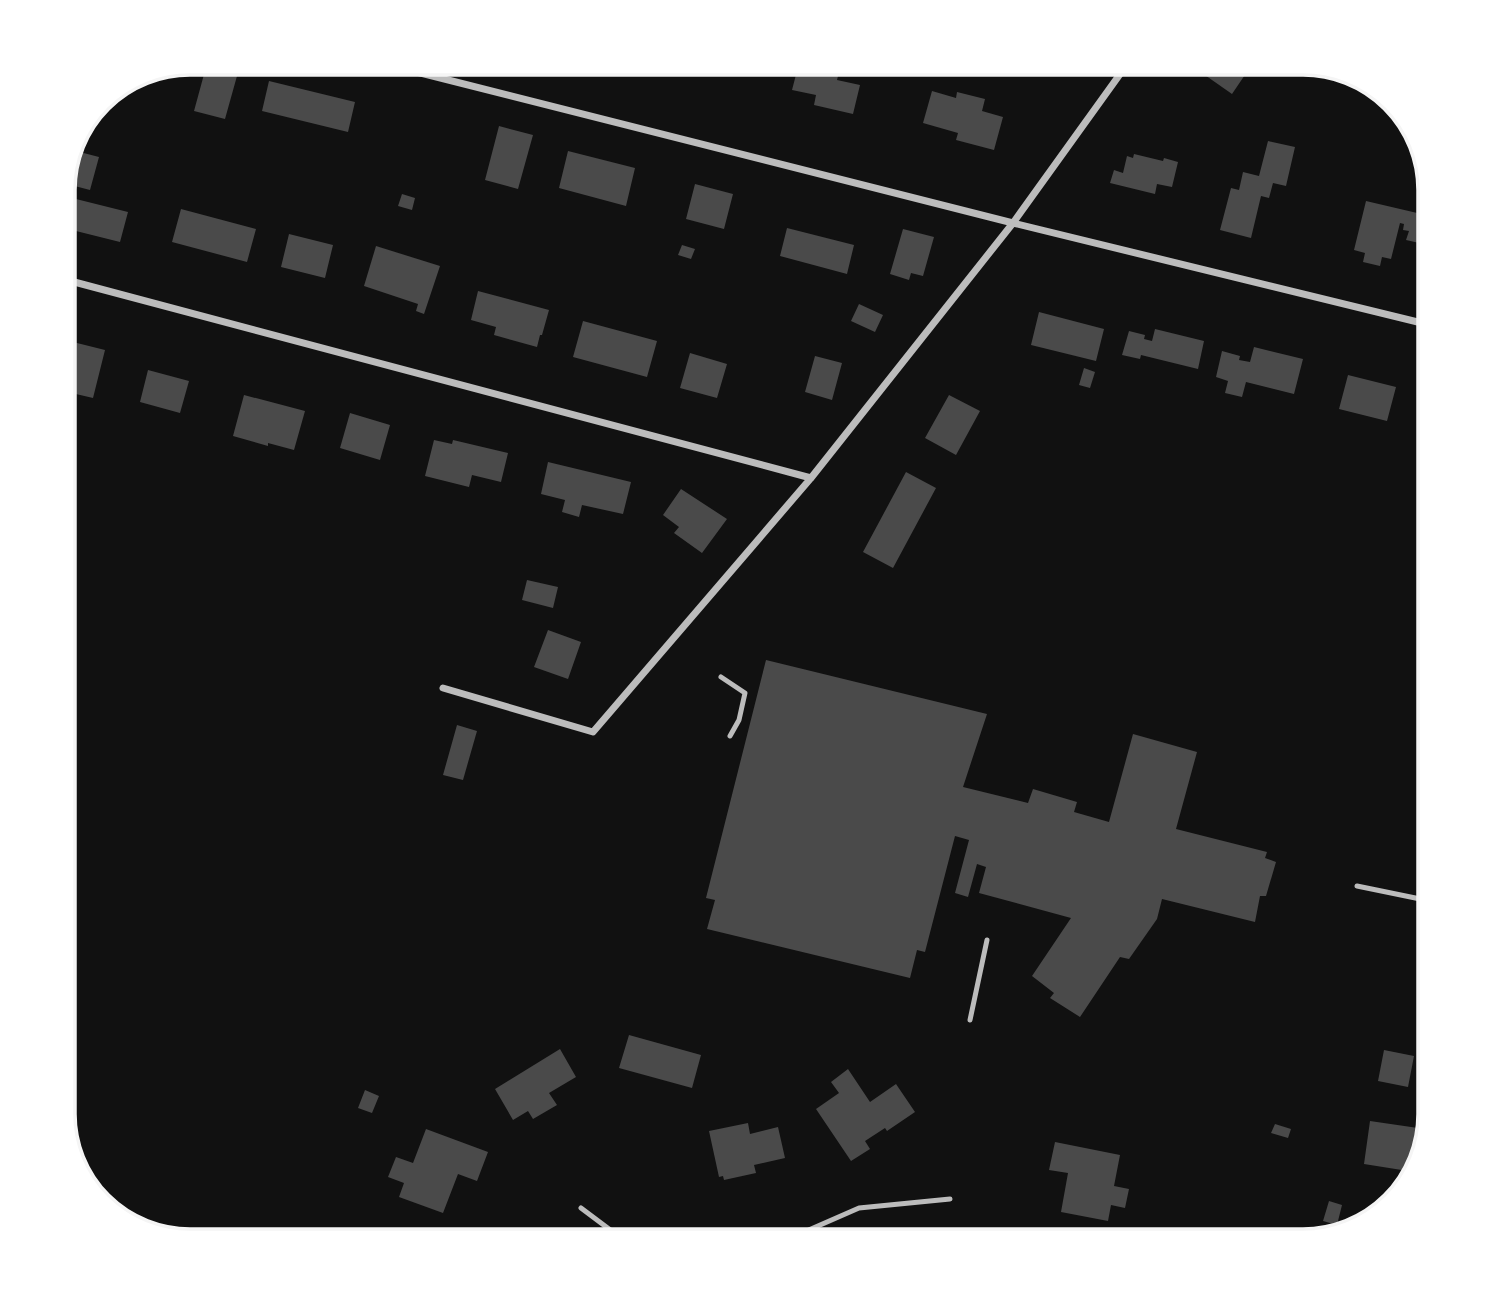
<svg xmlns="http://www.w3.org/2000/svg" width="1493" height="1304" viewBox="0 0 1493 1304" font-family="'Alegreya Sans',sans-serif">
	<rect width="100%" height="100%" fill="#111"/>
	<path fill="#4a4a4a" d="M799,63L813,67L814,63L841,64L837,80L860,85L853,114L814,105L816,95L792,90Z
		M1209,63H1253L1232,94L1202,73Z
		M206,67L237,76L225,119L194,111Z
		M269,81L355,102L348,132L262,111Z
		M932,91L956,98L957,92L985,99L982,111L1003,117L994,150L956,140L958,133L923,123Z
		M499,126L533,135L518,189L485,180Z
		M1268,141L1295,147L1286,186L1273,183L1269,198L1261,196L1251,238L1220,230L1231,188L1239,190L1243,172L1259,176Z
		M72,150L99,157L90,190L63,183Z
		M568,151L635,168L626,206L559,188Z
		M1134,154L1163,161L1164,158L1178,162L1172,187L1157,184L1155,194L1110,183L1114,170L1123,173L1127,156L1133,158Z
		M695,184L733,194L724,229L686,219Z
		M402,194L415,198L412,210L398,206Z
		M76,199L128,212L120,242L68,229Z
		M1366,201L1430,216V238L1428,245L1406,240L1409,231L1403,230L1404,224L1400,223L1391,259L1382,257L1380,266L1363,262L1365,253L1354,250Z
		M181,209L256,229L247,262L172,242Z
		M787,228L854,245L847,274L780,256Z
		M903,229L934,237L923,276L911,273L909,280L890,274Z
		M289,234L333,245L325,278L281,267Z
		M682,245L695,249L691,259L678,255Z
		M376,246L440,266L424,314L416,311L418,304L364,286Z
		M478,291L549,310L542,335H540L537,347L494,335L496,327L471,320Z
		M859,304L883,315L875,332L851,321Z
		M1039,312L1104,329L1096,361L1031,345Z
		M583,321L657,341L647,377L573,357Z
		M1155,329L1204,341L1198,369L1141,355L1140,359L1122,355L1129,331L1145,335L1144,339L1152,341Z
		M69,341L105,350L93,398L63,391V362Z
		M1254,347L1303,359L1294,394L1246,382L1242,397L1225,393L1228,381L1216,377L1222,351L1240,356L1239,360L1250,362Z
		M690,353L727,364L717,398L680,388Z
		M815,356L842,363L832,400L805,392Z
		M1084,368L1095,372L1090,388L1079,385Z
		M148,370L189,381L180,413L140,402Z
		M1348,375L1396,387L1387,421L1339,409Z
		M244,395L305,411L294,450L268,443V446L233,436Z
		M949,395L980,411L956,455L925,438Z
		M350,413L390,425L380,460L340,448Z
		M434,440L452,444L453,440L508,453L501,482L472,475L469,487L425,476Z
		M548,462L631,482L623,514L582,505L579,517L562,512L565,500L541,494Z
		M906,472L936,488L893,568L863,552Z
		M681,489L727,519L702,553L674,533L679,527L663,515Z
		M527,580L558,587L553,608L522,600Z
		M548,630L581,642L568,679L534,667Z
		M766,660L987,714L963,787L1028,803L1033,789L1077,802L1074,812L1109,822L1133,734L1197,752L1176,829L1267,852L1265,858L1276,862L1266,896H1260L1255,922L1162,899L1157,919L1129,959L1120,957L1080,1017L1050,998L1054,993L1032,976L1071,918L979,893L986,867L977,864L968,897L955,893L969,840L955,836L925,952L917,950L910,978L707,929L715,900L706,898Z
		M457,725L477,731L463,780L443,775Z
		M629,1035L701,1055L692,1088L619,1068Z
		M560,1049L576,1077L549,1093L557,1105L533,1119L528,1111L513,1120L495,1089Z
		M1384,1050L1414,1056L1408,1087L1378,1081Z
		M848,1069L870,1102L896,1084L915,1112L887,1131L885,1128L865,1141L870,1149L851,1161L816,1109L839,1093L831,1082Z
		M365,1090L379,1096L372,1113L358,1108Z
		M1370,1121L1418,1128L1417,1135L1423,1136L1408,1171L1364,1164Z
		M748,1123L750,1134L778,1127L785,1158L754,1165L756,1173L724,1180L723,1176L719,1177L709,1131Z
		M1275,1124L1291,1129L1288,1138L1271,1133Z
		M426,1129L488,1152L477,1181L458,1174L443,1213L399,1197L404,1183L388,1177L396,1157L413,1163Z
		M1055,1142L1120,1155L1114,1186L1129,1189L1125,1208L1111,1205L1108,1221L1061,1212L1068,1173L1049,1170Z
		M1329,1201L1342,1205L1337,1225L1323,1221Z"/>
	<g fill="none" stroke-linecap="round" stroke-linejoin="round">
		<path stroke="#bcbcbc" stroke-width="5" d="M721,677L745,693L739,720L730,736
			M1357,886L1430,901
			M970,1020L987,940
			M581,1208L625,1241
			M790,1241L795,1236L859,1208L950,1199"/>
		<path stroke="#bcbcbc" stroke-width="7" d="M381,63L1013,223L1430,325
			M63,279L811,478
			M443,688L593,732L811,478L1013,223L1128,63"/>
	</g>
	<path d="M0 0H1493V1304H0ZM190 75H1303A115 115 0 0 1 1418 190V1114A115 115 0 0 1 1303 1229H190A115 115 0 0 1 75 1114V190A115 115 0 0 1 190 75Z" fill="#fff" fill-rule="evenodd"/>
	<path fill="none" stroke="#f5f5f5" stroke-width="3.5" d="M190 75H1303A115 115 0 0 1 1418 190V1114A115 115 0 0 1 1303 1229H190A115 115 0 0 1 75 1114V190A115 115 0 0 1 190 75Z"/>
</svg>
